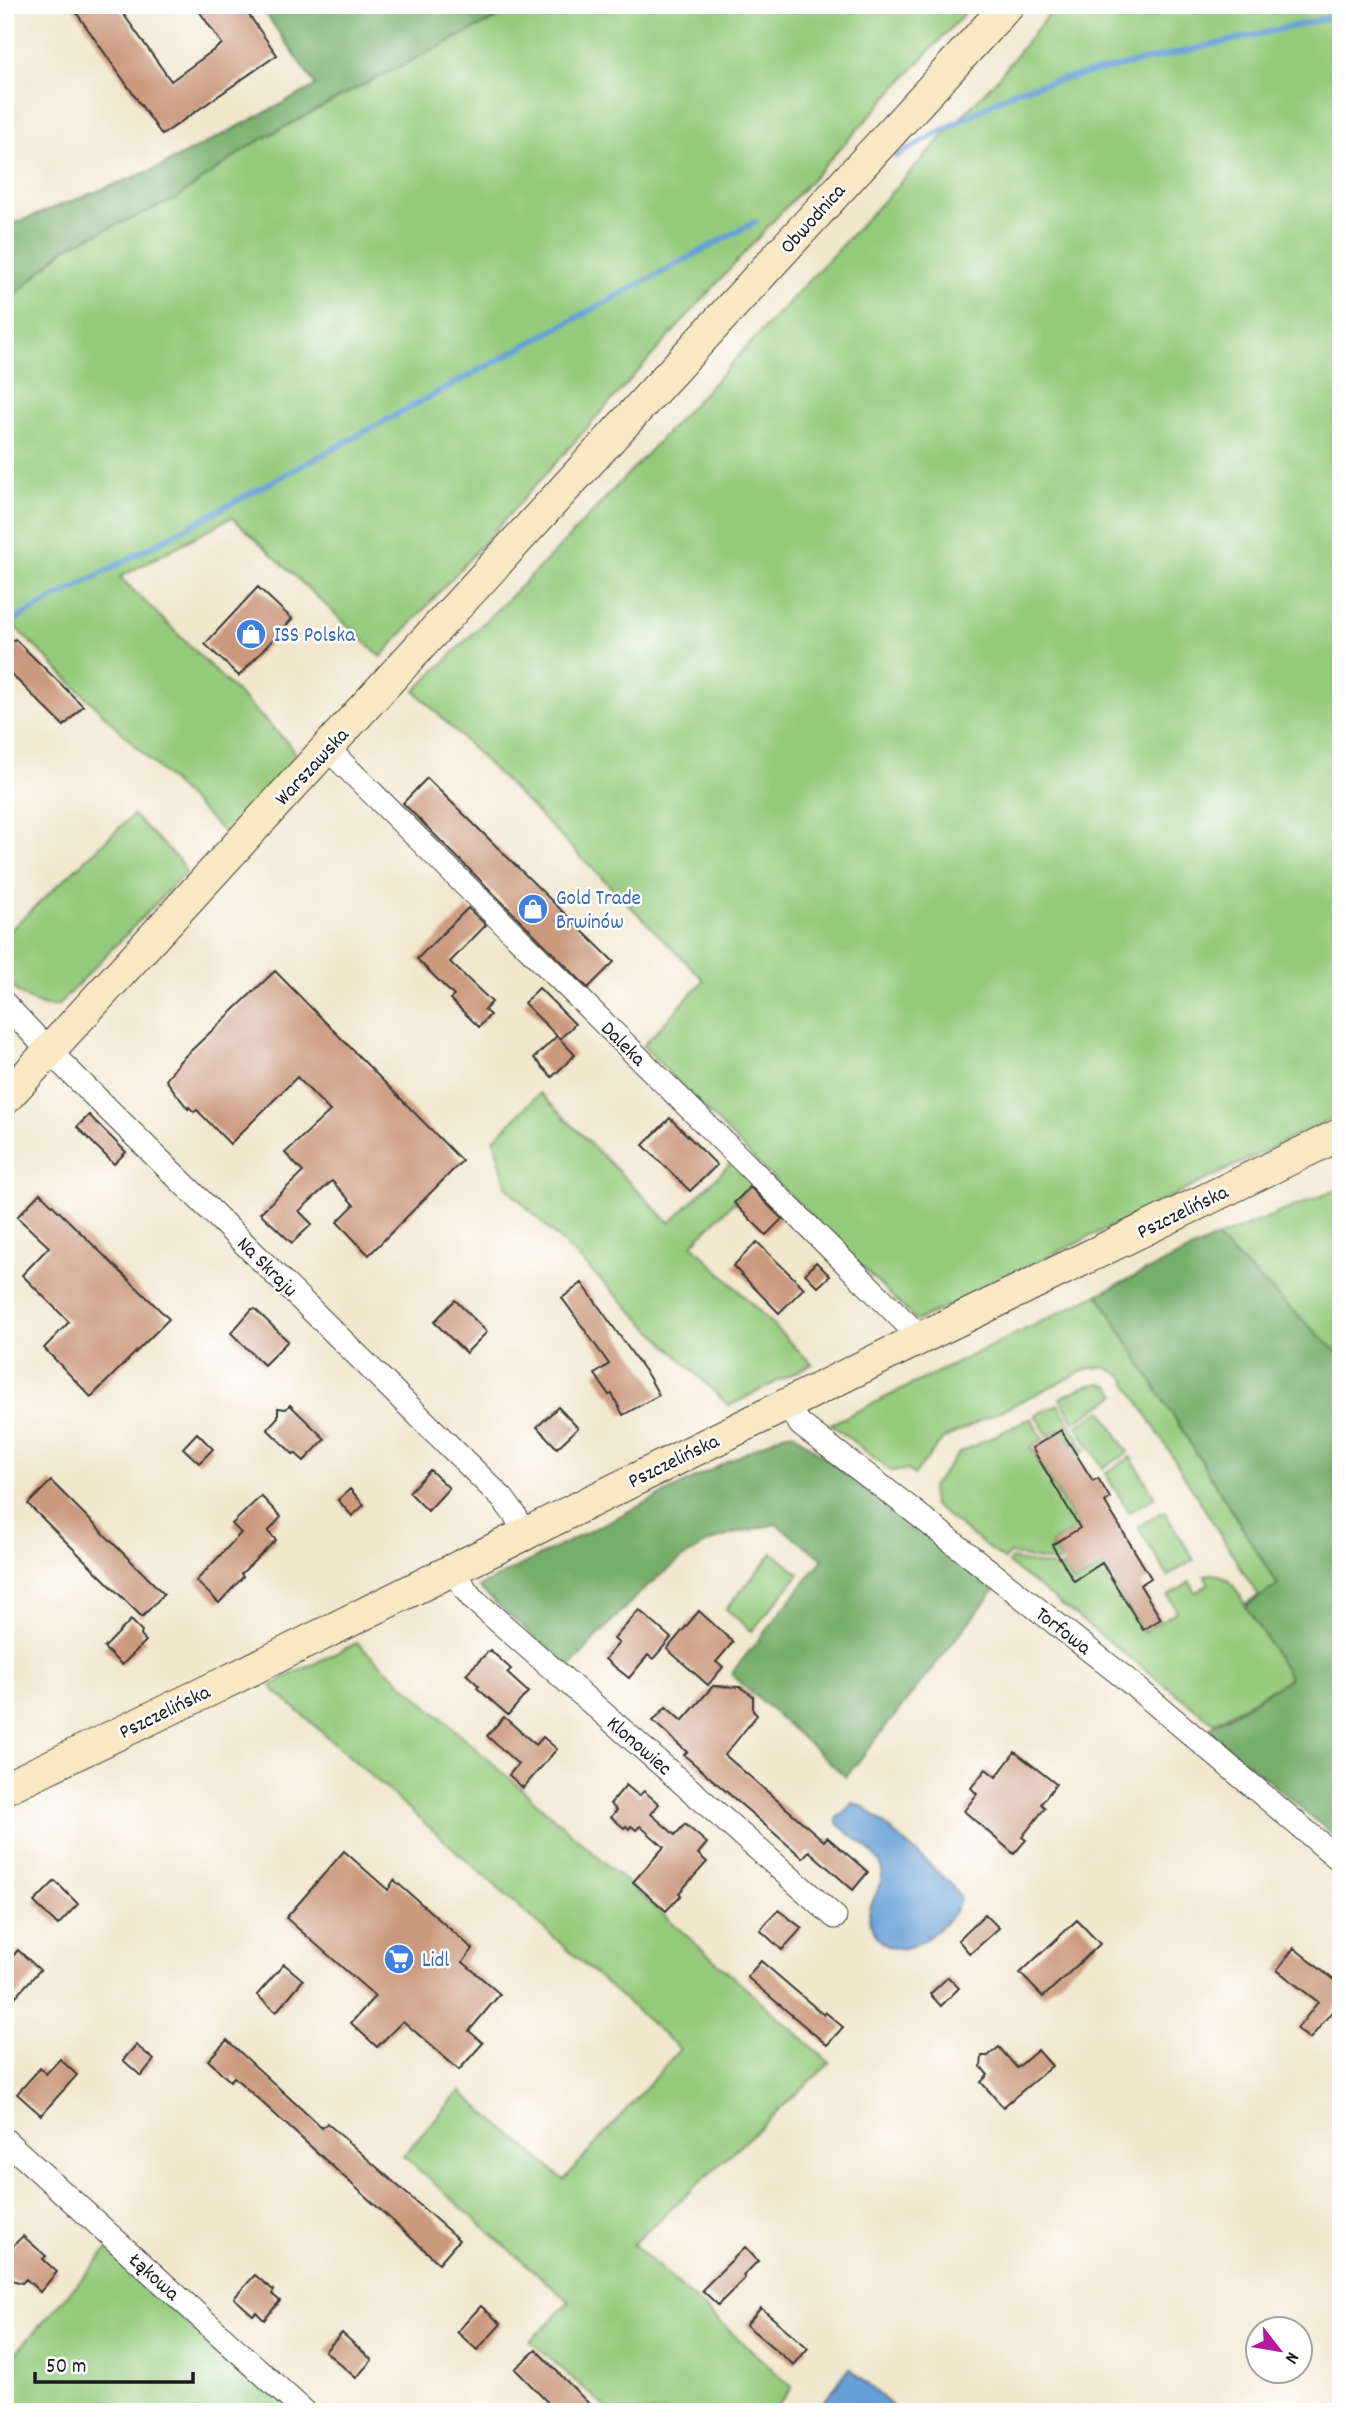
<svg xmlns="http://www.w3.org/2000/svg" width="1346" height="2417" viewBox="0 0 1346 2417" font-family="Dekko,sans-serif">
	<rect width="100%" height="100%" fill="#fff"/>
	<filter id="ink" filterUnits="userSpaceOnUse"><feTurbulence type="fractalNoise" baseFrequency=".0143" numOctaves="2"/><feDisplacementMap in="SourceGraphic" scale="14" xChannelSelector="R" yChannelSelector="G"/><feConvolveMatrix kernelMatrix="1 2 1 2 8 2 1 2 1" color-interpolation-filters="sRGB"/></filter>
	<filter id="wash" filterUnits="userSpaceOnUse"><feTurbulence type="fractalNoise" baseFrequency=".00686" numOctaves="4" result="noise"/><feDisplacementMap in="SourceGraphic" scale="28" xChannelSelector="R" yChannelSelector="G"/><feGaussianBlur stdDeviation="1.57" result="paint"/><feColorMatrix in="noise" values="0 0 0 0 0 0 0 0 0 0 0 0 0 0 0 0 0 1.4 0 .05"/><feComposite in="paint" operator="in"/></filter>
	<g filter="url(#wash)">
		<rect width="100%" height="100%" fill="#f1e7cd"/>
		<path fill="#94ca7c" stroke="#58734c" stroke-width="2" d="M522,5H972L764,231L381,657L232,517L120,577L286,741L298,757L227,836L5,617V304L67,247L177,198L251,145L355,89Z
			M1056,5H1341V1114L917,1321L790,1196L643,1046L704,980L415,691L557,550L997,79Z
			M133,815L179,860L186,872L57,1006C37,1008 20,995 5,981V935Z
			M540,1093L670,1223L733,1161L753,1183L692,1244L812,1364L729,1406L507,1188L494,1139Z
			M1341,1188V1356L1216,1238Z
			M1098,1294L1278,1586L1246,1606L1290,1678L1214,1723L1008,1563L1011,1559L1059,1568L1063,1566L1074,1583L1102,1566L1110,1578L1107,1580L1111,1586L1114,1585L1143,1632L1177,1611L1168,1596L1190,1582L1196,1592L1209,1584L1204,1575C1227,1570 1234,1587 1245,1604L1258,1596L1123,1376L1105,1367L1087,1369L943,1439L914,1475L907,1470L891,1471L831,1424Z
			M1099,1383L1111,1387L1117,1395L1074,1422L1060,1398L1083,1387Z
			M1058,1404L1086,1451L1079,1455L1062,1428L1048,1436L1035,1415Z
			M1102,1410L1128,1453L1103,1468L1077,1426Z
			M1031,1418L1043,1439L1030,1447L1078,1527L1051,1544L1061,1561L1058,1563L1009,1554L1004,1560L933,1505L931,1488L959,1453Z
			M1131,1457L1155,1497L1129,1512L1105,1473Z
			M1164,1511L1194,1560L1168,1576L1138,1527Z
			M773,1553L799,1574L752,1631L726,1609Z
			M357,1643L830,2063L633,2244L792,2387L772,2412H611L530,2341L569,2302L403,2156L460,2091L564,2180L680,2049L271,1687L282,1679Z
			M110,2247L294,2412H5V2365Z"/>
		<path fill="#77ae6c" stroke="#4a6544" stroke-width="2" d="M275,5H522L355,89L251,145L177,198L67,247L5,304V227L160,167L316,86L264,11Z
			M1216,1238L1341,1356V1841L1207,1730L1290,1678L1246,1606L1278,1585L1098,1294Z
			M792,1432L873,1495L877,1492L997,1587L846,1777L731,1674L823,1559L776,1524C751,1530 722,1534 699,1548C648,1578 609,1624 569,1668L478,1587L783,1434Z"/>
		<path fill="#669fd5" stroke="#415e78" stroke-width="2" d="M853,1803L863,1806L875,1816L949,1882L960,1897C958,1912 947,1922 936,1931C918,1947 892,1959 876,1935C874,1931 870,1925 869,1921C866,1901 889,1883 880,1863C873,1849 848,1835 837,1823V1818Z
			M849,2368L899,2412H816Z"/>
		<g fill="none" stroke-linecap="round" stroke-linejoin="round">
			<path stroke="#669fd5" stroke-width="6" d="M896,156L1017,90L1341,15
				M11,622L755,222"/>
		</g>
		<g id="blocks">
			<path fill="#cb9a7e" d="M71,5H117L171,81L222,44L195,5H242L277,55L162,135Z
				M258,587L292,619L239,676L205,644Z
				M15,639L83,706L64,726L5,668V648Z
				M427,778L614,962L588,988L403,803Z
				M468,908L486,925L450,962L492,1002L484,1010L490,1015L479,1027L450,999L454,996L417,959Z
				M275,971L462,1161L369,1255L337,1222L354,1205L332,1181L299,1211L312,1224L292,1243L260,1213L303,1172L285,1153L330,1111L297,1077L230,1144L197,1110L194,1112L189,1107L188,1109L166,1080L180,1061Z
				M539,988L575,1024L560,1039L524,1003Z
				M557,1036L575,1055L552,1077L534,1058Z
				M89,1115L126,1152L114,1164L77,1127Z
				M670,1118L717,1165L690,1191L643,1145Z
				M750,1187L782,1219L766,1235L734,1203Z
				M40,1193L169,1319L91,1397L44,1348L69,1322L22,1275L49,1247L17,1217Z
				M757,1242L804,1288L779,1313L733,1266Z
				M816,1262L830,1276L818,1287L805,1274Z
				M582,1283L649,1377L659,1395L623,1415L612,1394L609,1395L595,1374L609,1364L562,1298Z
				M455,1300L487,1332L466,1353L434,1322Z
				M252,1309H255L288,1341L264,1365L231,1333Z
				M290,1405L325,1439L304,1461L295,1453L293,1454L267,1429L278,1417V1408L286,1409Z
				M558,1407L578,1428L557,1448L537,1427Z
				M1061,1430L1093,1481L1098,1478L1110,1498L1105,1502L1151,1578L1140,1585L1161,1619L1143,1630L1102,1563L1074,1581L1052,1545L1080,1528L1032,1448Z
				M197,1433L213,1449L199,1463L183,1448Z
				M430,1470L449,1488L428,1511L409,1492Z
				M51,1481L164,1594L142,1617L28,1504Z
				M350,1489L364,1505L352,1516L338,1500Z
				M261,1496L281,1517L268,1532L276,1540L241,1574L243,1577L219,1603L196,1581L241,1533L232,1524Z
				M639,1610L671,1638L653,1659L648,1655L629,1678L605,1659L619,1643L614,1639Z
				M699,1611L733,1642L716,1662L723,1667L708,1685L667,1649Z
				M131,1620L142,1631L141,1636L146,1641L122,1665L104,1648Z
				M490,1650L511,1669L507,1673L528,1692L508,1715L477,1688L479,1686L466,1674Z
				M713,1686L740,1687L753,1696V1711L757,1715L725,1755L824,1841L827,1837L868,1872L853,1890L809,1851L803,1858L684,1755L687,1752L653,1721L666,1707L682,1721Z
				M504,1717L536,1745L543,1737L557,1749L523,1788L509,1775L518,1764L487,1736Z
				M1015,1752L1056,1784L1041,1804L1045,1808L1022,1837L1026,1840L1014,1854L964,1811L977,1794L971,1788L986,1769L996,1777Z
				M626,1785L639,1796L644,1791L659,1804L651,1814L675,1835L685,1824L707,1843L698,1854L707,1862L679,1893L681,1895L666,1911L633,1882L664,1847L640,1826L636,1830L631,1826L629,1829L626,1826L624,1828L611,1817L617,1810L610,1804Z
				M344,1851L388,1890L394,1880L465,1942L473,1949L463,1962L500,1994L469,2031L483,2043L459,2070L403,2021L377,2047L351,2023L375,1996L286,1918Z
				M55,1881L78,1904L58,1925L34,1902Z
				M778,1910L802,1928L782,1950L760,1930Z
				M985,1914L999,1928L970,1954L958,1940Z
				M1077,1920L1100,1944L1043,1997L1020,1973Z
				M1294,1948L1341,1986V2000L1310,2039L1297,2029L1318,2002L1277,1970Z
				M18,1950L40,1970L5,2008V1965Z
				M761,1961L824,2015L825,2012L843,2027L827,2045L747,1977Z
				M284,1964L303,1980L276,2012L257,1995Z
				M948,1977L959,1988L941,2006L930,1994Z
				M227,2040L322,2128L327,2123L459,2240L439,2263L234,2077L230,2081L208,2060Z
				M136,2045L154,2060L141,2076L123,2060Z
				M999,2047L1017,2068L1038,2050L1052,2066L1003,2107L981,2082L988,2075L981,2067L982,2056H988Z
				M60,2059L77,2075L41,2115L17,2094L40,2068L46,2074Z
				M23,2236L46,2256L43,2259L57,2272L40,2292L26,2279L22,2283L9,2279L5,2276V2253Z
				M745,2247L758,2261L743,2276L745,2278L718,2305L702,2290Z
				M255,2275L274,2291L272,2294L280,2301L264,2320L256,2312L253,2315L234,2298Z
				M481,2306L501,2324L477,2350L457,2332Z
				M761,2308L808,2348L794,2365L746,2325Z
				M342,2333L372,2360L356,2378L325,2351Z
				M536,2350L597,2412H557L515,2369Z"/>
		</g>
	</g>
	<g filter="url(#ink)">
		<use href="#blocks" fill-opacity="0" stroke="#3c3a37" stroke-width="2"/>
		<g fill="none" stroke-linecap="round" stroke-linejoin="round">
			<g stroke="#3c3a37" stroke-width="25">
				<path id="street" d="M327,748L921,1338
					M5,1004L49,1051L503,1499L515,1515L525,1533
					M785,1405L801,1425L902,1502L1126,1679L1341,1861
					M454,1567L465,1589L472,1598L835,1917
					M5,2140L305,2412"/>
			</g>
			<g stroke="#3c3a37" stroke-width="34">
				<path id="secondary" d="M5,1099L1008,5
					M5,1788L216,1687L921,1338L1341,1134"/>
			</g>
			<use href="#street" stroke="#fff" stroke-width="23"/>
			<use href="#secondary" stroke="#f8e8c3" stroke-width="32"/>
		</g>
	</g>
	<defs>
		<g id="shop-disc" transform="scale(1.575)"><circle r="9.5" fill="#3f7fe0" stroke="#fff"/><path d="M-5-2.5h2.3a2.7 3.5 0 0 1 5.4 0H5L5.5 6h-11ZM-1.5-2.5h3a1.5 2.3 0 0 0-3 0Z" fill="#fff"/></g>
		<g id="supermarket-disc" transform="scale(1.575)"><circle r="9.5" fill="#3f7fe0" stroke="#fff"/><path d="M-6-5.5h2.5l.6 2H6L4.5 2H-2.5L-4.4-4H-6ZM-1.5 3.2a1.3 1.3 0 1 0 .1 0ZM3 3.2a1.3 1.3 0 1 0 .1 0Z" fill="#fff"/></g>
	</defs>
	<g fill-rule="evenodd">
		<use href="#shop-disc" x="251" y="634"/>
		<use href="#shop-disc" x="533" y="909"/>
		<use href="#supermarket-disc" x="399" y="1959"/>
	</g>
	<g text-anchor="middle" stroke-width="5" stroke-linejoin="round" paint-order="stroke">
		<g font-size="21" fill="#1c1c1c" stroke="#fff">
			<text transform="translate(812 218) rotate(-48)" y="7">Obwodnica</text>
			<text transform="translate(311 766) rotate(-47)" y="7">Warszawska</text>
			<text transform="translate(624 1043) rotate(45)" y="7">Daleka</text>
			<text transform="translate(1182 1211) rotate(-26)" y="7">Pszczelińska</text>
			<text transform="translate(268 1266) rotate(45)" y="7">Na Skraju</text>
			<text transform="translate(673 1460) rotate(-26)" y="7">Pszczelińska</text>
			<text transform="translate(1064 1630) rotate(38)" y="7">Torfowa</text>
			<text transform="translate(164 1711) rotate(-26)" y="7">Pszczelińska</text>
			<text transform="translate(640 1745) rotate(41)" y="7">Klonowiec</text>
			<text transform="translate(155 2276) rotate(42)" y="7">Łąkowa</text>
		</g>
		<g font-size="21" fill="#366cbe" stroke="#fff" text-anchor="start">
			<text x="274" y="641">ISS Polska</text>
			<text x="556" y="904">Gold Trade<tspan x="556" dy="24">Brwinów</tspan></text>
			<text x="422" y="1966">Lidl</text>
		</g>
	</g>
	<rect width="1346" height="2417" fill="none" stroke="#fff" stroke-width="28"/>
	<g transform="translate(1279 2350) rotate(121)"><circle r="33" fill="#ffffff" stroke="#a4a4a4" stroke-width="2"/>
	<path d="M0-5L12 26L0 18L-12 26Z" fill="#b5179e"/>
	<text y="-10" font-size="19" font-weight="bold" text-anchor="middle" fill="#1c1c1c">N</text>
	</g>
	<path d="M35 2372v10h158v-10" fill="none" stroke="#1c1c1c" stroke-width="3.5"/>
	<text x="46" y="2372" font-size="21" fill="#1c1c1c" stroke="#ffffff" stroke-width="5" paint-order="stroke">50 m</text>
</svg>
